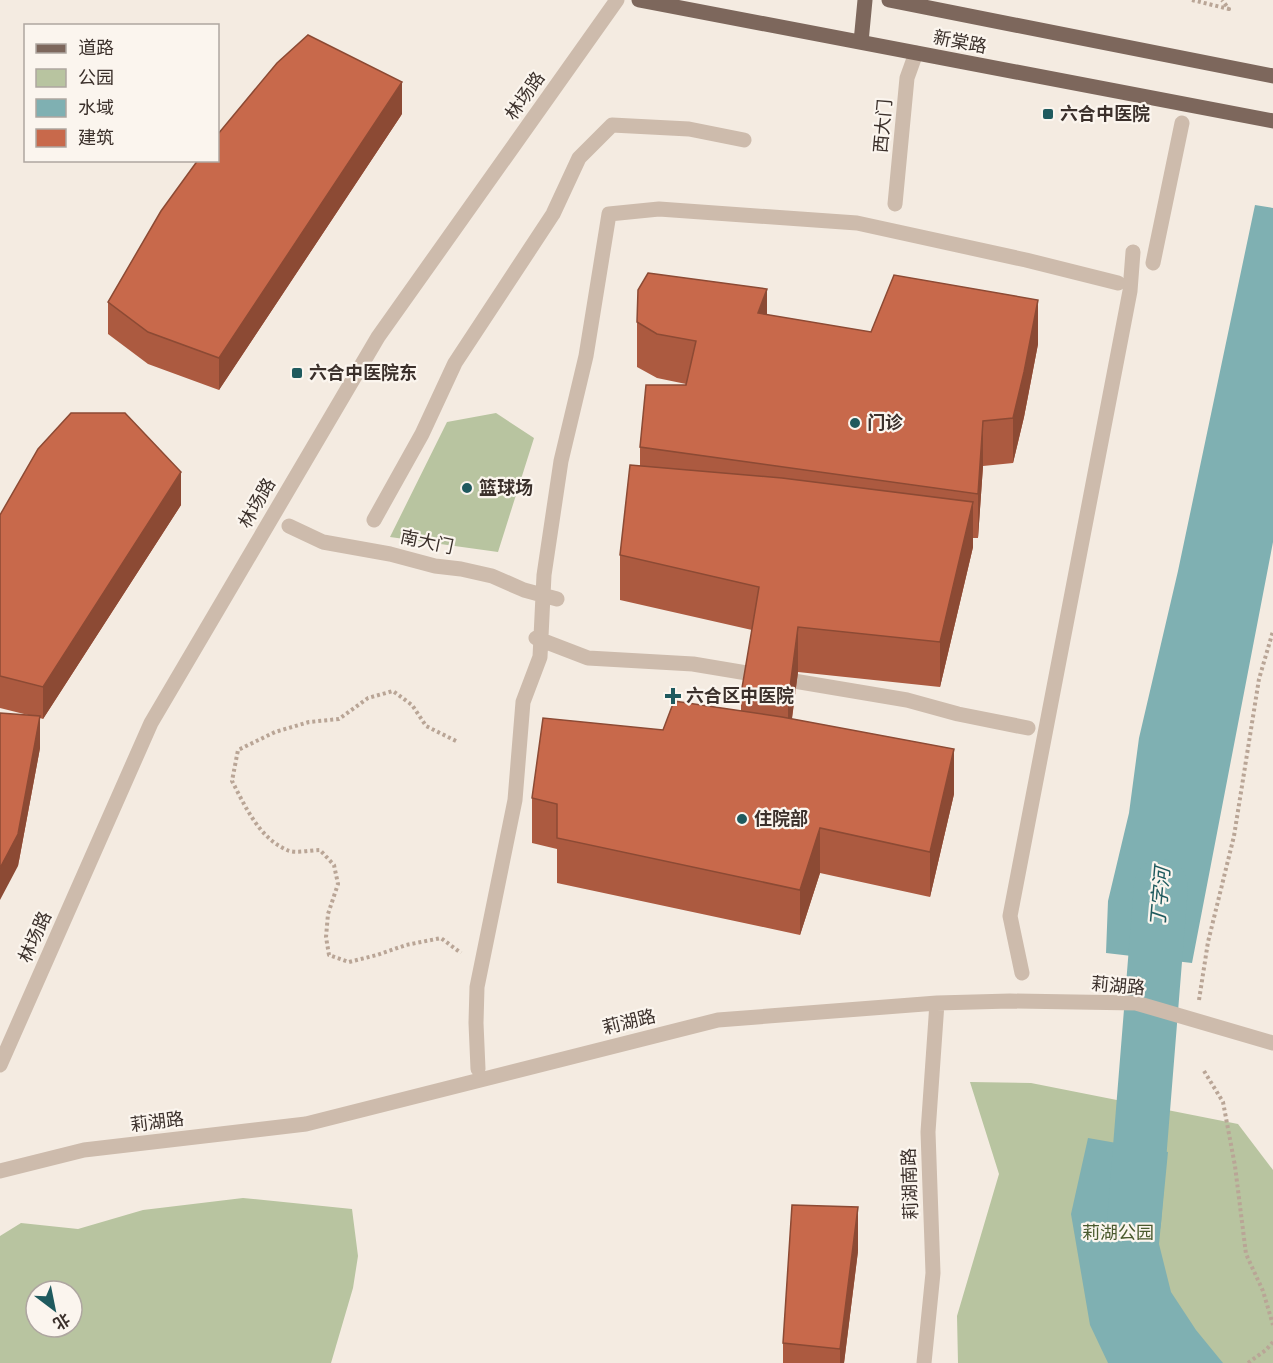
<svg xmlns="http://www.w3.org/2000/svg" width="1273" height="1363" viewBox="0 0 1273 1363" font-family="'Open Sans','Noto Sans SC',sans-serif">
	<rect width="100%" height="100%" fill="#f4ebe1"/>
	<path fill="#b8c4a0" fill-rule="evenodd" d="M496,413L534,438L498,552L390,537L447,422Z
		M970,1082L1031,1083L1238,1124L1273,1170V1363H958L957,1316L999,1174Z
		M243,1198L352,1209L358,1256L353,1288L331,1363H0V1236L21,1223L78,1229L143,1210ZM36,1291H72V1327H36Z"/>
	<path fill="#7fb0b2" d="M1255,205L1273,208V542L1192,963L1106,953L1108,901L1129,813L1139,738L1178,571Z
		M1088,1138L1168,1152L1159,1244L1171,1292L1196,1330L1223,1363H1108L1090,1325L1071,1214Z"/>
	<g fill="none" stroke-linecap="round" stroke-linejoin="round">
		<path stroke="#7fb0b2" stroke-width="54" d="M1134,1222L1161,886"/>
		<path stroke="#b9a596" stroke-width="4" stroke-dasharray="3 3" stroke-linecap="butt" d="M1192,0L1229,9L1222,0
			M456,741L426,726L412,705L393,691L368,698L339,719L309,722L275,732L238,750L232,781C245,806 259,838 287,850C295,854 310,850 320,850L334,865L338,884L328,914L326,937L329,955L349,962L377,955L406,945L441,938L461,953
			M1199,1000L1208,942L1234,836L1259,679L1273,631
			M1204,1071L1223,1102L1235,1166L1246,1254L1263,1291L1273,1325
			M1248,1363L1266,1350L1273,1342"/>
		<path stroke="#cdbbac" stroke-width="15" d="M895,204L907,78L916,53
			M1153,263L1182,123
			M374,520L422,434L455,363L553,214L579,158L612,125L689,129L744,140
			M289,526L323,542L390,554L435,566L461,569L492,576L524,590L557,599
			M536,638L588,658L693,664L907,700L958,714L1028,728
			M1022,973L1010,916L1130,291L1133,252
			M0,1065L151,723L378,337L617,0
			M478,1069L476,1023L477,987L515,800L523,702L540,657L544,575L561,461L586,356L609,214L659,209L857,223L1026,260L1118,283
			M0,1171L84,1150L306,1124L718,1020L937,1003L1010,1001L1136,1003L1273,1043
			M924,1363L933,1273L928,1132L937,1003"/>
		<path stroke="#7d675c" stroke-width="15" d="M639,0L1273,121
			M889,0L1273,76
			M861,42L865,0"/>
	</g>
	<path fill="#ac5a40" d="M402,114L219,390L148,364L108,334V302Z
		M767,315L871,332L1038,344L1024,417L1013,463L983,466L978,538H973V547L940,687L798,672L792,719L954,794L930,897L820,873L800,935L557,883V849L532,843V798L663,730L741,711V694L752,630L620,600V555L640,466V447L686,384L657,378L637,367V322Z
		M181,505L43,719L40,718V748L18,866L28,715L0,708V515Z
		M858,1251L844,1363H783V1343Z"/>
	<path fill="#8c4a34" d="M402,82V114L219,390V358Z
		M767,289V333L758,313Z
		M1038,300V344L1024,417L1013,463V418Z
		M983,421V466L978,538V494Z
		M181,472V505L43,719V687Z
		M973,502V547L940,687V642Z
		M798,627V672L788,747V702Z
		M40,716V748L18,866L0,900V868Z
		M954,749V794L930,897V852Z
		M820,828V873L800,935V890Z
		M858,1207V1251L844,1363H840V1349Z"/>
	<path fill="#c8694b" stroke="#8c4a34" stroke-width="1.5" d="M308,35L402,82L219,358L148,332L108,302L161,211L198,160H218V134L277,63Z
		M648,273L767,289L758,313L871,332L894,275L1038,300L1024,372L1013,418L983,421L978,494L640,447L646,385H686L696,341L657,334L637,322L638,290Z
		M71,413H125L181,472L43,687L0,676V515L38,449Z
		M630,465L782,478L973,502L940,642L798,627L788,702L741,694L759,587L620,555Z
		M674,701L782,717L954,749L930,852L820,828L800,890L557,838V804L532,798L543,718L663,730Z
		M0,713L40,716L18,834L0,868Z
		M792,1205L858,1207L840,1349L783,1343Z"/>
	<g fill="#1f5a5e" stroke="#fbf5ee" stroke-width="2">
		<rect x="1042" y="108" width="12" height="12" rx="3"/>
		<rect x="291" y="367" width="12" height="12" rx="3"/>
		<circle cx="855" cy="423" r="6"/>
		<circle cx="467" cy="488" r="6"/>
		<path d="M670 687h6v6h6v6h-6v6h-6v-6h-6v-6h6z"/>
		<circle cx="742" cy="819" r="6"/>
	</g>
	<g text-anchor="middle" stroke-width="4.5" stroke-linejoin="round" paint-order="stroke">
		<g font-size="18" fill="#3b302b" stroke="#fbf5ee">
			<text transform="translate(960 42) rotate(11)" y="6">新棠路</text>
			<text transform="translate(525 96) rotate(-55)" y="6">林场路</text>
			<text transform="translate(883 126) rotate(-85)" y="6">西大门</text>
			<text transform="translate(257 503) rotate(-60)" y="6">林场路</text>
			<text transform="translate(427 542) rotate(12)" y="6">南大门</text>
			<text transform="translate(35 937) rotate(-66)" y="6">林场路</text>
			<text transform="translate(1118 986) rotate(5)" y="6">莉湖路</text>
			<text transform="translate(629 1022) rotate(-14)" y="6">莉湖路</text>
			<text transform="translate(157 1122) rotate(-7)" y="6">莉湖路</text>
			<text transform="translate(910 1184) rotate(-92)" y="6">莉湖南路</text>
		</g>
		<g font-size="18" font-weight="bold" fill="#3b302b" stroke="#fbf5ee" text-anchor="start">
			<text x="1060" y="120">六合中医院</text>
			<text x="309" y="379">六合中医院东</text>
			<text x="867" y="429">门诊</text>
			<text x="479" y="494">篮球场</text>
			<text x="686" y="702">六合区中医院</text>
			<text x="754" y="825">住院部</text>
		</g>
		<g font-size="18" fill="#4a5a2e" stroke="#fbf5ee">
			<text x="1118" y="1239">莉湖公园</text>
		</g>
		<g font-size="20" font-style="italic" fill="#1f5a5e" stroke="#fbf5ee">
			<text transform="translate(1160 897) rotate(-85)" y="7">丁字河</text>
		</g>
	</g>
	<rect x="24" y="24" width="195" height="138" fill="#fbf5ee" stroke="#aea6a0" stroke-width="1.5"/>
	<rect x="36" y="44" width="30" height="9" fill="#7d675c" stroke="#aea6a0" stroke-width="1.5"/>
	<text x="78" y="54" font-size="18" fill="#3b302b">道路</text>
	<rect x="36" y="69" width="30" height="18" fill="#b8c4a0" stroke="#aea6a0" stroke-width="1.5"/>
	<text x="78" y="84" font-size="18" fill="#3b302b">公园</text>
	<rect x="36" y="99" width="30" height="18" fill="#7fb0b2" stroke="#aea6a0" stroke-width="1.5"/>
	<text x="78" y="114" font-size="18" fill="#3b302b">水域</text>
	<rect x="36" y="129" width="30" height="18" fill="#c8694b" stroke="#aea6a0" stroke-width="1.5"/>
	<text x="78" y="144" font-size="18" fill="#3b302b">建筑</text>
	<g transform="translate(54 1309) rotate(148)"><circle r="28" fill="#fbf5ee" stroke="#aea6a0" stroke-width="1.5"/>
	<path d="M0-4.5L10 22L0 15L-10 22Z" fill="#1f5a5e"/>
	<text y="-9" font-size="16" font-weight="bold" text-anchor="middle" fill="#3b302b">北</text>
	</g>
</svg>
